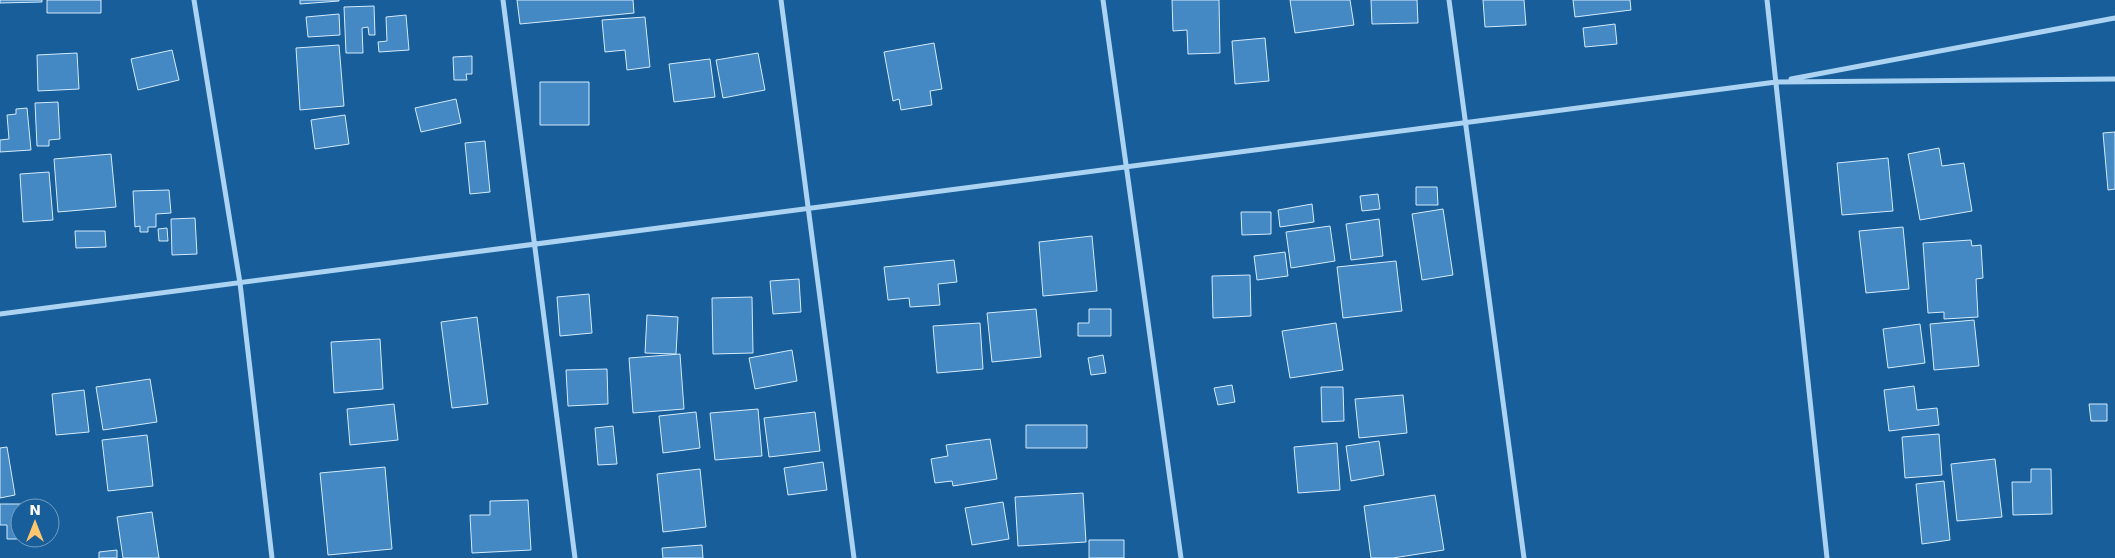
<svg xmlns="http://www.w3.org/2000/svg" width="2115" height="558" viewBox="0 0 2115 558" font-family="'DejaVu Sans',sans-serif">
	<rect width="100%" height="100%" fill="#175e9a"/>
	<path fill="#4489c3" stroke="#d4eafc" d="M0,0H42V2L0,3Z
		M47,0H101V13H47Z
		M300,0H339V1L300,4Z
		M517,0H633L634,13L520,24Z
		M1172,0H1219L1220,53L1188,54L1187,30L1173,31Z
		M1290,0H1350L1354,25L1295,33Z
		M1371,0H1417L1418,23L1372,24Z
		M1483,0H1524L1526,25L1485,27Z
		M1573,0H1630L1631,10L1575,17Z
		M374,6L375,35H369L368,27L362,28L363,53H346L344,7Z
		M339,14L340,35L308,37L306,17Z
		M406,15L409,50L379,52L378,42L387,41L386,17Z
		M645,17L650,67L627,70L625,50L605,52L602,20Z
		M1615,24L1617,44L1585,47L1583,28Z
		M1265,38L1269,81L1235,84L1232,41Z
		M934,43L942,89L930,91L932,105L901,110L899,99L893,101L884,52Z
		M339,45L344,106L300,110L296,48Z
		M172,50L179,80L138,90L131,59Z
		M77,53L79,89L38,91L37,55Z
		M758,53L765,90L723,98L716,60Z
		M472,56V74H466L467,80H454L453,57Z
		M710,59L715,97L674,102L669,64Z
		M540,82H589V125H540Z
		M456,99L461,123L421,132L415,108Z
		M58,102L60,139L49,140V146H37L35,103Z
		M27,108L31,150L0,152V140L9,139L7,115L16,114V109Z
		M345,115L349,144L315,149L311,120Z
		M2115,132V189L2108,190L2103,133Z
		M485,141L490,192L470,194L465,143Z
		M1939,148L1942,166L1964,163L1972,211L1920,220L1908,154Z
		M111,154L116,207L58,212L54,159Z
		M1888,158L1893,211L1842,215L1837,163Z
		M49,172L53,220L23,222L20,174Z
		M1416,187H1437L1438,205H1416Z
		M169,190L171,213L156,214V227H148V232H140V226L135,227L133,191Z
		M1378,194L1380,209L1362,211L1360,196Z
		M1312,204L1314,222L1280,227L1278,210Z
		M1443,209L1453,275L1422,280L1412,214Z
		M1241,212H1271V234L1242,235Z
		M195,218L197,254L172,255L171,219Z
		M1379,219L1383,256L1351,260L1346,224Z
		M1330,226L1335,261L1291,268L1286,232Z
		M1903,227L1909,289L1866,293L1859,231Z
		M167,228L168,241H159L158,229Z
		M75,231H105L106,247L76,248Z
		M1092,236L1097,291L1043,296L1039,242Z
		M1971,240L1972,246L1981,245L1983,278L1976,279L1978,317L1944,319V312L1928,313L1923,243Z
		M1285,252L1288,276L1257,280L1254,256Z
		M954,260L957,282L938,284L940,305L910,307L909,298L888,300L884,267Z
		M1396,261L1402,311L1343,318L1337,267Z
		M1250,275L1251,316L1213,318L1212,276Z
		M799,279L801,312L773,314L770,281Z
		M589,294L592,333L560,336L557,297Z
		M752,297L753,353L713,354L712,298Z
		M1036,309L1041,357L992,362L987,313Z
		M1089,309H1111V336H1078V323H1089Z
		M647,315L678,317L676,354L645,353Z
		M477,317L488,404L452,408L441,322Z
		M1974,320L1979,366L1934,370L1930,324Z
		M980,323L983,369L937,373L933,326Z
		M1336,323L1343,370L1290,378L1282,331Z
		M1920,324L1925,363L1888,368L1883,329Z
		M380,339L383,389L334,393L331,342Z
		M792,350L797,381L755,389L749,358Z
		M680,354L684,409L633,413L629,358Z
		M1103,355L1106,373L1091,375L1088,358Z
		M607,369L608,404L568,406L566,370Z
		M150,379L157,422L103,430L96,387Z
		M1232,385L1235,402L1218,405L1214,388Z
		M1914,386L1917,410L1937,408L1939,425L1889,431L1884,390Z
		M1321,387H1343L1344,421L1322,422Z
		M84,390L89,432L56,435L52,394Z
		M1403,395L1407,433L1359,438L1355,399Z
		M394,404L398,440L350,445L347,409Z
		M2089,404H2107V421H2091Z
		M758,409L762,456L715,460L710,413Z
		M696,412L700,448L663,453L659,416Z
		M815,412L820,451L769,457L764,418Z
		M1026,425H1087V448H1026Z
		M613,426L617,464L598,465L595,428Z
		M1939,434L1942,475L1905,478L1902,437Z
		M147,435L153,486L108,491L102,440Z
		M990,439L997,479L953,486L952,481L935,483L931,459L948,456L946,445Z
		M1379,441L1384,475L1351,481L1346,446Z
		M1337,443L1340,490L1298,493L1294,447Z
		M7,447L15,495L0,498V448Z
		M1995,459L2002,517L1957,521L1951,464Z
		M823,462L827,490L788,495L784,468Z
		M385,467L392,549L328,555L320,473Z
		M700,469L706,527L663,532L657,474Z
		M2031,469H2051L2052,514L2013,515L2012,482H2031Z
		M1944,481L1950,540L1922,544L1916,484Z
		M1083,493L1086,542L1018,546L1015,497Z
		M1435,495L1444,550L1393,558H1371L1364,506Z
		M528,500L531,550L472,553L470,515H490V501Z
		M1003,502L1009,539L972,545L965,508Z
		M0,504H37V508H20V538L26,539H7V525H0Z
		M152,512L159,558H123L117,517Z
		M1089,540H1124V558H1089Z
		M702,545L703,558H663L662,548Z
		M117,550V558H99V552Z"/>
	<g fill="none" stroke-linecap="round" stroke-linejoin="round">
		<path stroke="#acd3f2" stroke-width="5" d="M194,0L240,283L272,558
			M503,0L575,558
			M781,0L854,558
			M1103,0L1181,558
			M1449,0L1524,558
			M1767,0L1827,558
			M1791,79L2115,18
			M0,314L1776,82L2115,79"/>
	</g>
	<g transform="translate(35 523)"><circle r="24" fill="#175e9a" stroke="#749ec2"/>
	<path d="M0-4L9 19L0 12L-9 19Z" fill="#ffc66d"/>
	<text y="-8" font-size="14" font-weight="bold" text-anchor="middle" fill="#ffffff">N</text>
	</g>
</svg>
